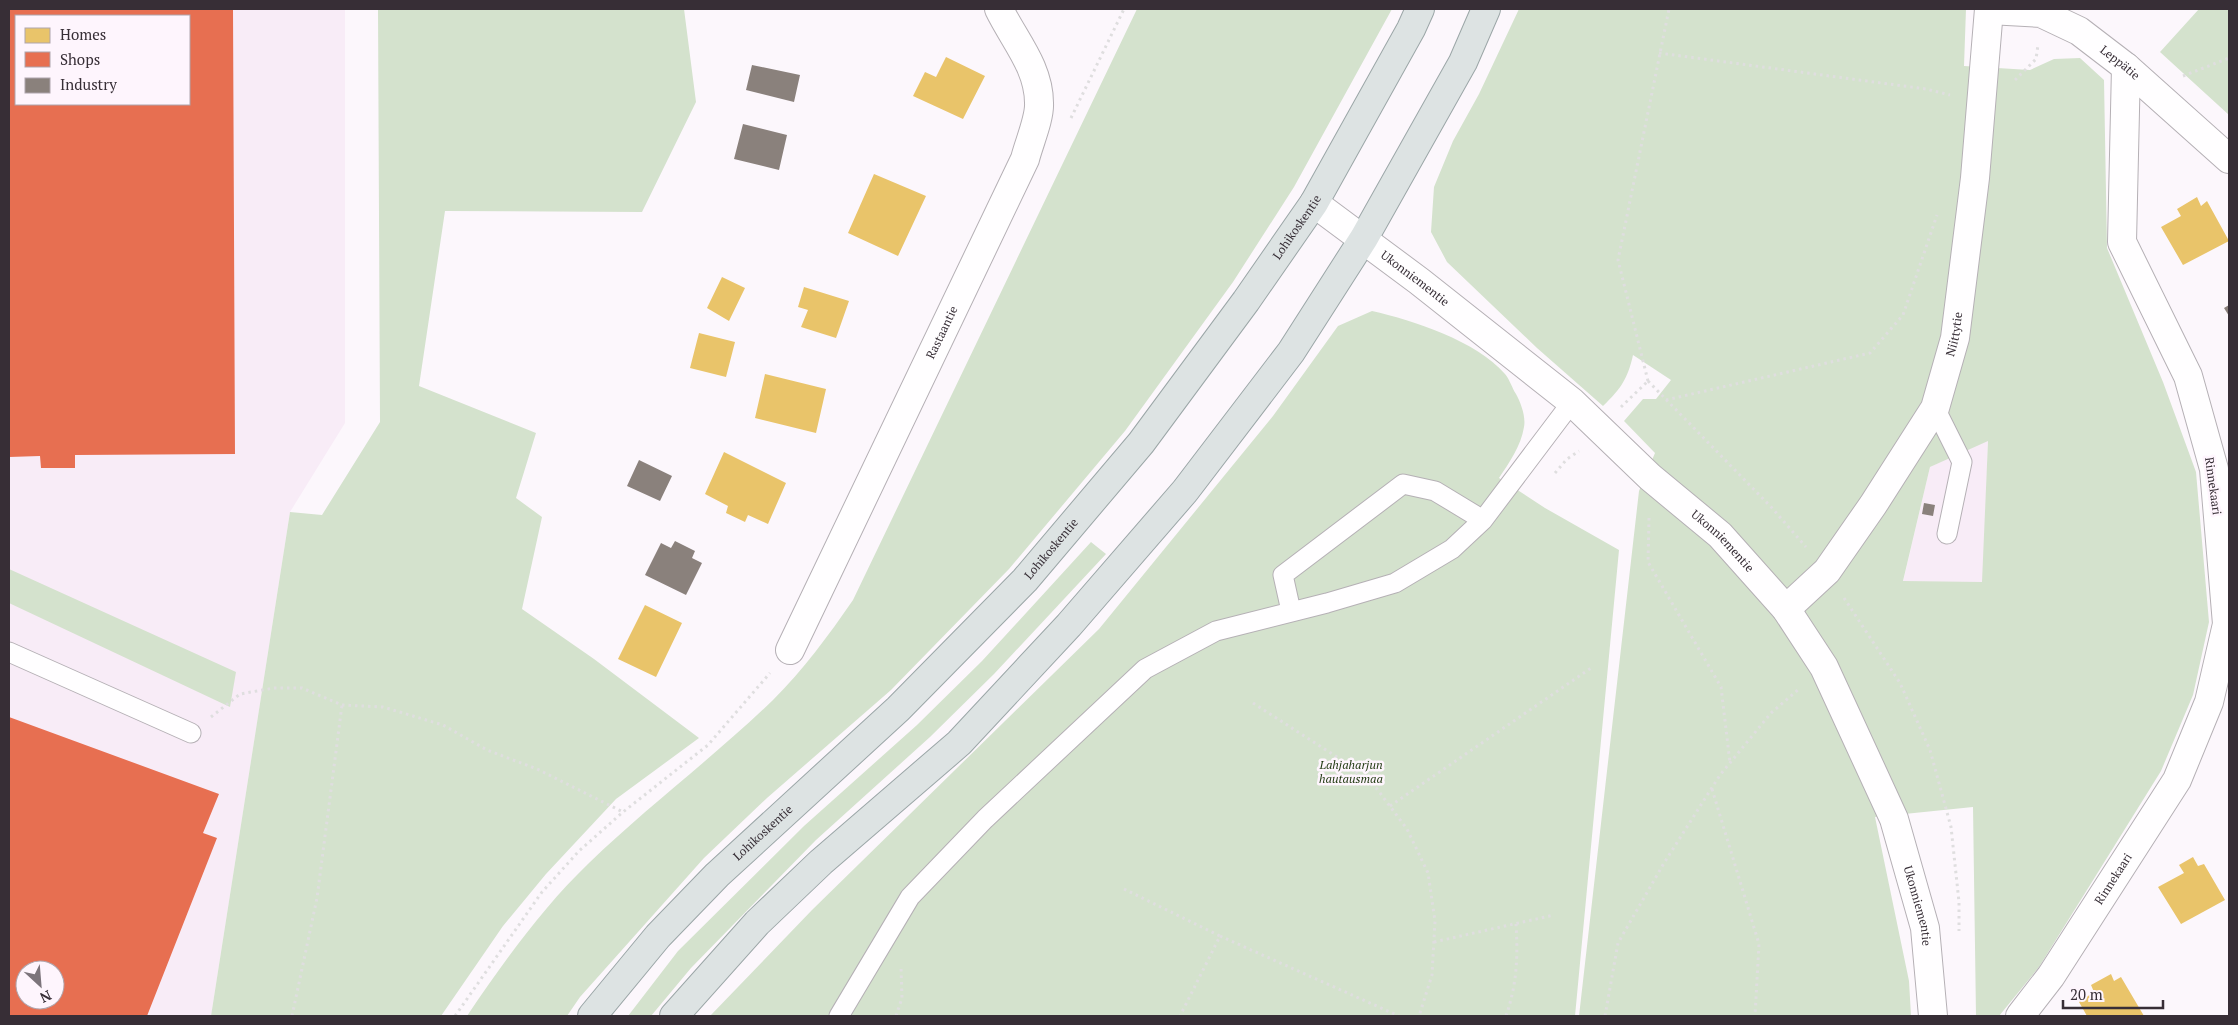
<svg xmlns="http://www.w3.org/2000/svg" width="2238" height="1025" viewBox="0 0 2238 1025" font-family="'PT Serif',serif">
	<rect width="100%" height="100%" fill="#fcf7fc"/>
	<path fill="#f8ecf7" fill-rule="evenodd" d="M9,9H345V423L290,512L211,1016H9ZM16,16H189V104H16ZM25,970H55V1000H25Z
		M1988,440L1983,582H1903L1930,467Z"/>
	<path fill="#d4e2cd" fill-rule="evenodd" d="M378,9H684L696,102L642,212L445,211L419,386L536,433L516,498L542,517L522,609L594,659L699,738L616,799L546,874L503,926L441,1016H211L290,512L322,515L380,422Z
		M1137,9H1392L1294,187L1233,282L1125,431L1009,569L891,690L767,798L704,858L580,997L567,1016H467C503,963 542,908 589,863C648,806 714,757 773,700C803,670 829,635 853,600Z
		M1519,9H1966L1964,66L2030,70L2054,59L2080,58L2104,80L2107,248L2163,382L2196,472L2209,622L2193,695L2161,771L2039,967L1999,1016H1976L1973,807L1875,817L1909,981L1911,1016H1579L1639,491L1655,453L1624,421L1643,399H1656L1671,380L1633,355C1628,378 1621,389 1603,406L1537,348L1447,262L1431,232L1434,187L1453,141L1479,94ZM1988,441L1982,582L1903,581L1930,467Z
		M2199,9H2229V115L2160,52Z
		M1372,311C1412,320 1477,341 1505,374C1510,380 1512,388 1516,394C1521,403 1526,417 1524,427C1521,446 1509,463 1499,478L1545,508L1619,550L1575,1016H710L812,910L1099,629L1273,416L1338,326Z
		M1091,542L1106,554L994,674L930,737L816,840L691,968L651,1016H628L678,951L804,826L917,725L982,661Z
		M9,569L236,672L230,707L9,603Z"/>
	<path fill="#e9c46a" d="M946,57L985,76L963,119L913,96L925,72L936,77Z
		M874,174L926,196L898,256L848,233Z
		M2197,197L2201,206L2207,201L2229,241L2183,265L2161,227L2181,216L2177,209Z
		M722,277L745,288L729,321L707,308Z
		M804,287L849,301L836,338L801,327L808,310L798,307Z
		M699,333L735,342L726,377L690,368Z
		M765,374L826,389L816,433L755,418Z
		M724,452L786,483L768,524L748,515L745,522L726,513L728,506L705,494Z
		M645,605L682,623L656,677L618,659Z
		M2193,857L2198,866L2204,864L2225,900L2181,924L2158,887L2184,873L2179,865Z
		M2111,974L2114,981L2121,977L2144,1016H2087L2079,1002L2094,992L2091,985Z"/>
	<path fill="#e76f51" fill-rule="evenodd" d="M9,9H233L235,454L75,455V468H41L40,456L9,457ZM16,16H189V104H16Z
		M9,717L219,794L203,833L217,838L147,1016H9ZM25,970H55V1000H25Z"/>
	<path fill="#8a817c" d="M752,65L800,75L794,102L746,90Z
		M743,124L787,135L779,170L734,159Z
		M2229,305V316L2224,308Z
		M639,460L672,476L660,501L627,486Z
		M1924,503L1935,505L1933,516L1922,514Z
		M675,541L695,551L692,558L702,563L686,595L645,575L661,543L671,548Z"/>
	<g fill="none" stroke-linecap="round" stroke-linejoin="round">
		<g stroke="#b5b0b5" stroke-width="21">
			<path id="service" d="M1935,408L1962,462L1947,534
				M1291,611L1283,575L1403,484L1435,491L1483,520
				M9,652L191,733
				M839,1016L910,897L985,819L1145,669L1216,631L1327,603L1395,583L1452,549L1483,520L1572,402"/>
		</g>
		<g stroke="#b5b0b5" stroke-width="30">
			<g id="minor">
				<path id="s1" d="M1989,10L2041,13L2079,31L2126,67L2229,159"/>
				<path id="s2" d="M1314,203L1419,281L1572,402L1650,477L1720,535L1786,609L1824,667L1894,819L1925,928L1933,1016"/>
				<path id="s3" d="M1786,609L1827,571L1873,505L1935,408L1955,338L1975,178L1989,9"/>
				<path id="s4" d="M790,650L1025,159C1029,143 1040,118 1039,103C1039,67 1014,40 999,9"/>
				<path id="s5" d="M2020,1016L2051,976L2177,780L2209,702L2227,624L2214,469L2188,376L2122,242L2126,67"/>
			</g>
		</g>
		<g stroke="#9ba6a7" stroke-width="30">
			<g id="primary">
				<path id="s6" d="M592,1016L658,936L717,875L898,709L1025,580L1141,443L1246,301L1314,203L1411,29L1420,9"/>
				<path d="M674,1016L757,923L821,862L959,743L1069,625L1185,491L1291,352L1364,238L1463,62L1486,9"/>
			</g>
		</g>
		<path stroke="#dfdedf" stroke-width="3" stroke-dasharray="2.5 4" stroke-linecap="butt" d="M1659,53L1926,89L1950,95
			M2183,76L2229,58
			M2015,80L2036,59L2038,45
			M1071,118L1124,9
			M1648,381L1772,508L1806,547
			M1648,381L1618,260L1669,9
			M1666,400L1870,353L1903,315L1937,215
			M1621,407L1648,381
			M1555,473L1567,459L1579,451
			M1649,518L1648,562L1721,687L1730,763
			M1844,598L1900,683L1930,750L1951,827L1959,902V931
			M1253,703L1340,759L1377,789L1407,829L1428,873L1435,921L1432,975L1419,1016
			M211,717L240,694L274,688H302L342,705L383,707L443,725L487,750L537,769L623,812
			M1712,789L1759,944L1755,1016
			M1390,806L1591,668
			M1124,889L1220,936L1180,1016
			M1220,936L1399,1016
			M1434,942L1554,915
			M292,1016L317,898L342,705
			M455,1016L542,892L579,851L623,812L708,745L770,673
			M896,1016L902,998L901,967
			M1506,1016C1517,984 1518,957 1516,924
			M1605,1016L1618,943L1664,863L1720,775L1771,713L1799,689"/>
		<use href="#service" stroke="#fffeff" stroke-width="19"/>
		<use href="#minor" stroke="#fffeff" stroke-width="28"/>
		<use href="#primary" stroke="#dde3e3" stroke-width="28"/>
	</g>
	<g text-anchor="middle" stroke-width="5" stroke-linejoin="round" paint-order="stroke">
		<g font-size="12" fill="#372e36" stroke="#fef5fd">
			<text dy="4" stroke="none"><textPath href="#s1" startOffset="146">Leppätie</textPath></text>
			<text dy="4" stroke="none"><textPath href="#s6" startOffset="1061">Lohikoskentie</textPath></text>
			<text dy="4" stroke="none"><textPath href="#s2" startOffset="126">Ukonniementie</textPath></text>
			<text dy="4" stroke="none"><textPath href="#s4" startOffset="352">Rastaantie</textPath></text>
			<text dy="4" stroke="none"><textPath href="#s3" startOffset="328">Niittytie</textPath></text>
			<text transform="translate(2213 486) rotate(82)" y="4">Rinnekaari</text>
			<text dy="4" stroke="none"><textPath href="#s2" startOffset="531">Ukonniementie</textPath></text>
			<text dy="4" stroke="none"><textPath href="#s6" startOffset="656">Lohikoskentie</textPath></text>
			<text dy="4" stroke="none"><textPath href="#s6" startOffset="251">Lohikoskentie</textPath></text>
			<text dy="4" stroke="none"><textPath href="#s5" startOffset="166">Rinnekaari</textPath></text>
			<text dy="4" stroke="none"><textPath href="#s2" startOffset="951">Ukonniementie</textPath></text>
		</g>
		<g font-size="12" font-style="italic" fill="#1d360d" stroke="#fef5fd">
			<text x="1351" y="769">Lahjaharjun<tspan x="1351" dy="14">hautausmaa</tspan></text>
		</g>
	</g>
	<rect width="2238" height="1025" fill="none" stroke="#372e36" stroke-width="20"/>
	<rect x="15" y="15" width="175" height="90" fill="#fef5fd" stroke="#aea5ad"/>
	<rect x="25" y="28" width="25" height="15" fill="#e9c46a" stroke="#aea5ad"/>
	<text x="60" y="40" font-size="15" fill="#372e36">Homes</text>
	<rect x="25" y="52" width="25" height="15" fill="#e76f51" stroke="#aea5ad"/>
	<text x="60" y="65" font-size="15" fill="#372e36">Shops</text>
	<rect x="25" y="78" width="25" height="15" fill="#8a817c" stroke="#aea5ad"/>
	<text x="60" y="90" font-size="15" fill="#372e36">Industry</text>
	<g transform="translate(40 985) rotate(154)"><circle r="24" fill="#fef5fd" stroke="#aea5ad"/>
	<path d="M0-4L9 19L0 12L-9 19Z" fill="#7c747b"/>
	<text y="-8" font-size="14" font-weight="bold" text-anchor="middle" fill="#372e36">N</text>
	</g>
	<path d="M2063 1000v8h100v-8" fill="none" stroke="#372e36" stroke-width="2.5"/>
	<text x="2070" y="1000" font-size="15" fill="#372e36" stroke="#fef5fd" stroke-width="4" paint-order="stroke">20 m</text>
</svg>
